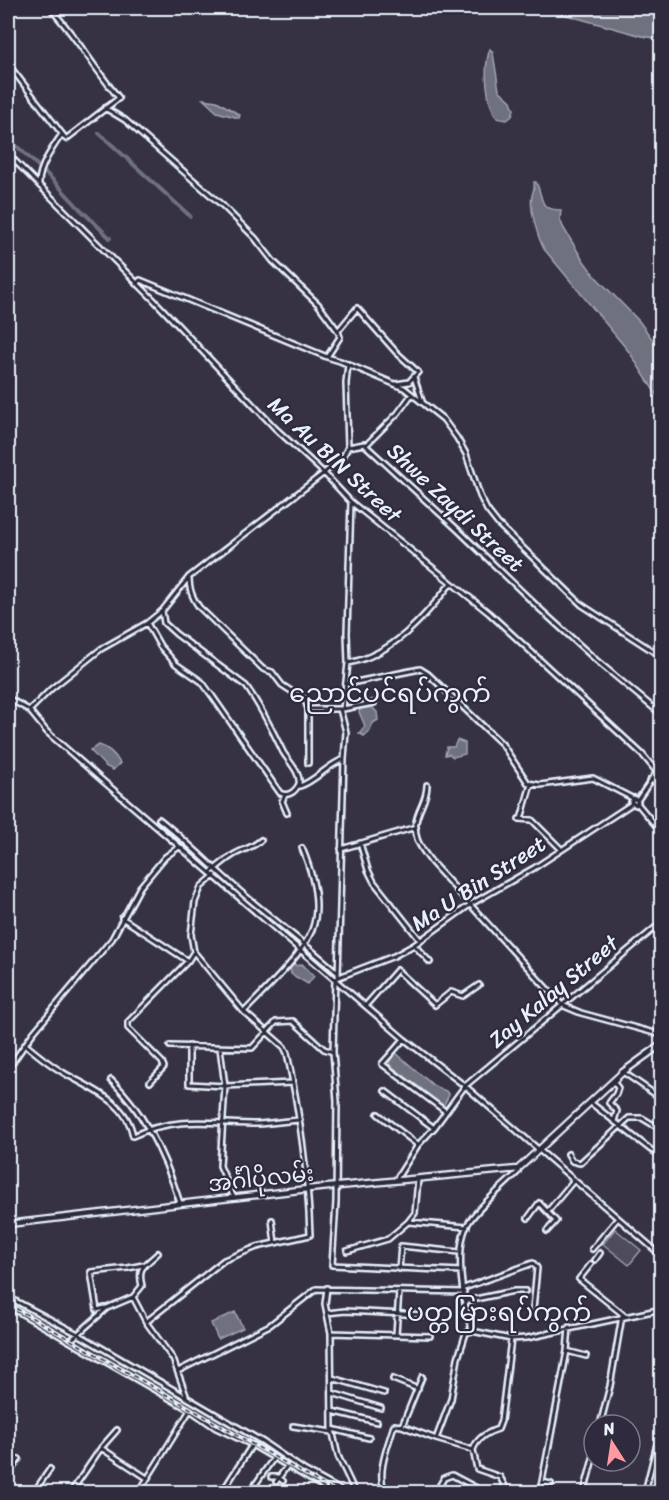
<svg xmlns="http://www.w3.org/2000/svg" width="669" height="1500" viewBox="0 0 669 1500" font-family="Sriracha,'Noto Sans Myanmar',sans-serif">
	<rect width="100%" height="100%" fill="#363244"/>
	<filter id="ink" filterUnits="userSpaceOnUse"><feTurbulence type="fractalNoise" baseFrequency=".0167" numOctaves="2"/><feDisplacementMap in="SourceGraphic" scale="12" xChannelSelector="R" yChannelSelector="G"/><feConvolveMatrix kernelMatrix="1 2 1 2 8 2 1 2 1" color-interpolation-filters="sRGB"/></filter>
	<g filter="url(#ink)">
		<path fill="#4d4b5c" stroke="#9a9eaa" stroke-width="1.5" d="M615,1229L641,1250L629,1265L603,1244Z"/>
		<path fill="#70717f" stroke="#a0a4af" stroke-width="1.5" d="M541,8H661V39L642,36Z
			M490,49L493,53L499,90L511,101L514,109L512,116L507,120L497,118C486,102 483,67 490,49Z
			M203,99L217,101L240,115L239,118L217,112Z
			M534,182H536C545,200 537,209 561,210L560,219L563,227L581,257L594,275L639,321L661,351V402L630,353L544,249C538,238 529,208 532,196C533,190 535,189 534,182Z
			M370,705L377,712L378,720L373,723L369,732L364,736L359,733L365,726L359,712L361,707Z
			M457,740L465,743V754L453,757L449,754L445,755L447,747H454Z
			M99,745C109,748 115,754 120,763L113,770L105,766L90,750Z
			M293,963L297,966L302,964L314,976L308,984L291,974L290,967Z
			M396,1053L434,1086L446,1091L449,1095L443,1106L389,1064L391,1057Z
			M235,1312L243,1328L218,1339L211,1323Z"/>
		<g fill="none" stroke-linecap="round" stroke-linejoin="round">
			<path stroke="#70717f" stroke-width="4" d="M99,133L190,216
				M8,138L52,179L79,208L110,238"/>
			<g stroke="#e8f1f8" stroke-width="8">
				<path id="minor" d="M8,64L66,139L119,98C94,68 76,36 50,8
					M105,108L125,120L223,206L255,238L273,261L318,304L338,331L340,337L327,357
					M8,154L154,300L275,428L324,473L351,502L489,613L642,754L656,771
					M39,183C39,167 53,147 62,134
					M136,284L140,280L327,357L340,361L404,388L443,419L457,438L466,454L480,496L487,510L498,524L582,605L662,657
					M338,331L357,308L396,352L418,372L409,382L396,384
					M414,377L422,401
					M366,445L398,413L412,394
					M348,446L346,383L348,364
					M189,579C189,590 193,599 199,607L263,669L272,672L282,685L305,700L308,709V763
					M147,623L160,646L176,664L202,682L213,697L280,793C288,797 295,792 299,784C301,773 289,762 283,752C272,729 261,707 246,686L176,634L164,623L162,611
					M348,663C392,655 425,617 451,583
					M346,684L420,669L428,674L502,744L528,783L540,785L593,778L634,799
					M8,698L29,710L47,732L103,781L404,1039L465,1086L662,1256
					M308,709H343L374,703
					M340,709L346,732L344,759
					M343,709L348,663L347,633L351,502
					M30,710L51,689L101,649L147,623L162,611L189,577L324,473L343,457L348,447L364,444L458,530L541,610L596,660L662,715
					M8,755V762
					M651,779L662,788
					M427,785C427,796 423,802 419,812C410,834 419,846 432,863L562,1005L581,1013L662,1035
					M300,786C317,780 327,765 344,759L338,977
					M285,795L282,801L287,813
					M634,798L638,802L636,805L631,802Z
					M637,801L662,764
					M637,803L662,833
					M159,819C188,842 214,869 242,893C274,920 307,945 338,973
					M519,819L532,820L561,849
					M521,819L531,784
					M360,843L368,870L374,882L420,940
					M341,849L416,827
					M211,872C219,866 226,859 235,854C244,849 252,848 261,840
					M122,918L188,961
					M414,945L430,962
					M334,979L394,956L414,945L471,904L534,868L633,803
					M335,979L333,1052L337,1101L336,1202L332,1265L461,1271
					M366,1005L397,970L435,1005L451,992L463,996L479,985
					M244,1012C265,990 301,957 312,930C322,904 312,872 302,848
					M404,1039L382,1064L445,1111
					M26,1045C38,1055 50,1065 64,1073C91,1089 127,1101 133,1136C176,1115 213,1124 258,1124C272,1123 286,1121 300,1120
					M170,1046L252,1048L276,1022L293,1021L324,1049L333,1052
					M189,1046V1084L225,1086L293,1083
					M220,1048L225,1086L220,1166L234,1198
					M8,1069L33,1033L112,939L140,887L165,857L179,847
					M623,1072L662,1099
					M111,1080C145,1112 166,1159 180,1203
					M613,1081L618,1088L616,1094L609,1103L617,1111L614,1121
					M150,1082L164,1067L162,1062L128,1028V1022L188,961L193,953
					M385,1091L434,1128L465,1086L662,922
					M591,1103L651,1150L662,1155
					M378,1114L418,1145
					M568,1154L572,1161L580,1163L629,1118H642L662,1130
					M518,1169V1172C504,1186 479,1206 469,1222C453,1247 463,1303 472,1331L511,1339L527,1338L662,1309
					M395,1181L418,1145L434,1128
					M548,1211L574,1180
					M528,1218L539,1203L556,1221L547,1231
					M272,1220L275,1243
					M409,1222L467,1227
					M592,1249L618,1218
					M347,1251L388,1239L408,1222L415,1213L418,1179
					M595,1260L600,1253
					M591,1264L579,1279L625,1316
					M399,1269L401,1246L459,1252
					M327,1288L325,1304L331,1333L332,1429L338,1456L355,1492
					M464,1288L533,1263L537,1268L533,1309
					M8,1297L78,1334L263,1442L304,1470L344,1492
					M133,1297L146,1322L173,1359L187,1398
					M466,1301L514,1291H525
					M8,1306L190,1410L216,1428L252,1445L332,1492
					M105,1308L97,1310L91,1272L128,1268L143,1265
					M327,1313L345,1311L424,1315
					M146,1322L224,1260L257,1247L310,1235C308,1174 300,1114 287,1053L284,1047L244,1012L194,952L191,935L195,902L201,887L215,875
					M331,1333L430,1336
					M396,1334L399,1291
					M70,1341L107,1308L133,1297L142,1286C137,1266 145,1266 158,1253
					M567,1351L586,1356
					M178,1371L270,1325L316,1289L464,1292
					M332,1378L384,1393
					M393,1379L418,1389
					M332,1393L381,1408
					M332,1411L377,1422
					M600,1425L610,1386L622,1316
					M293,1426L332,1432
					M402,1426L422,1377
					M332,1429L369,1438
					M436,1439L451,1399L458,1358L466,1333L472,1331
					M101,1448L147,1478
					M8,1475L19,1459
					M271,1477H278L283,1481
					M276,1482L287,1466
					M542,1482L551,1484
					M34,1492L50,1469
					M71,1492L101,1448L117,1430
					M139,1492L190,1410
					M203,1492L226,1486L252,1445
					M250,1492L273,1459
					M385,1492C376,1472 388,1446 394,1425L402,1426L436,1439L473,1450
					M436,1492L444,1478L452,1475L484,1492
					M508,1492L500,1477L477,1469L473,1450C477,1438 486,1433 498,1429L501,1421L511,1339
					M540,1492L567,1351L569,1327
					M584,1492L594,1455
					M645,1492L662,1424"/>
			</g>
			<g stroke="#e8f1f8" stroke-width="9">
				<path id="major" d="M8,1224L308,1189L518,1169L623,1072L662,1044"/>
			</g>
			<use href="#minor" stroke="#2f2a3d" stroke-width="3"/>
			<use href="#major" stroke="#2f2a3d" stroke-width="4.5"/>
			<g stroke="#e8f1f8" stroke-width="4">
				<path id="rail" d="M8,1304L336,1492"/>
			</g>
			<use href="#rail" stroke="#2f2a3d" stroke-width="1.5" stroke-dasharray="4.5" stroke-linecap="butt"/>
		</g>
	</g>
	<g text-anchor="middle" stroke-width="4.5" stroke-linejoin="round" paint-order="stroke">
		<g font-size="22" fill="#e8f1f8" stroke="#2f2a3d">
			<text transform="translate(335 459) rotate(43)" y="8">Ma Au BIN Street</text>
			<text transform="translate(456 507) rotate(43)" y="8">Shwe Zaydi Street</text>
			<text transform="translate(478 883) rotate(-33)" y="8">Ma U Bin Street</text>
			<text transform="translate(553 991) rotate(-40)" y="8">Zay Kalay Street</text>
			<text transform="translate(261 1178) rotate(-6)" y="8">အင်္ဂါပိုလမ်း</text>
		</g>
		<g font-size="26" fill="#e8f1f8" stroke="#2f2a3d">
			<text x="390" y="702">ညောင်ပင်ရပ်ကွက်</text>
			<text x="499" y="1321">ပတ္တမြားရပ်ကွက်</text>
		</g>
	</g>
	<rect width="669" height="1500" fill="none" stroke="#2f2a3d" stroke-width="30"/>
	<rect x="15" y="15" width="639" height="1470" fill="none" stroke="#e8f1f8" stroke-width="2" filter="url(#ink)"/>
	<g transform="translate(612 1443) rotate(348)"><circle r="28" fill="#2f2a3d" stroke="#797a88" stroke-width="1.5"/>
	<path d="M0-4.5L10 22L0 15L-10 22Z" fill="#ff9aa2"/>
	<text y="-9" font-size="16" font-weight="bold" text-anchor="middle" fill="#e8f1f8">N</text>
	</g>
</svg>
